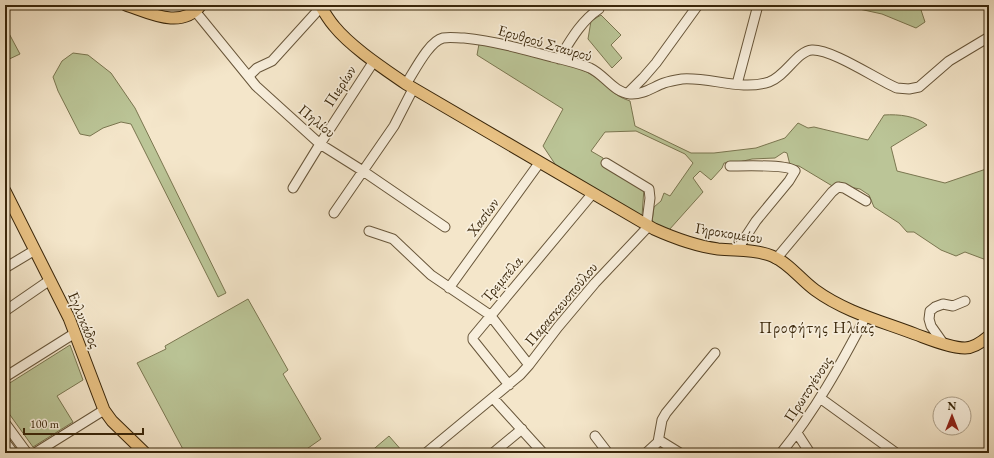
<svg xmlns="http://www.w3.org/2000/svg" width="994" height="458" viewBox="0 0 994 458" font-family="'EB Garamond',serif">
	<rect width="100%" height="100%" fill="#f4e6ca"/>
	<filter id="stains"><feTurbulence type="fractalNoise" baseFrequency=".005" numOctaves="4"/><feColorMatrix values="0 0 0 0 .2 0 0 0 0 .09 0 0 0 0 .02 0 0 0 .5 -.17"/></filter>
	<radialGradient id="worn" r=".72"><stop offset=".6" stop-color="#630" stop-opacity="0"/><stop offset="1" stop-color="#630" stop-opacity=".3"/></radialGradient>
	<path fill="#bbc597" stroke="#7a7650" d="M841,5H932L921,10L925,22L916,28L882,14Z
		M601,15L621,35L611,45L622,58L612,68L588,39L591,21Z
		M5,26L20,54L5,61Z
		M479,44C503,48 527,55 551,61C564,64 580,67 592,75C607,84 611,95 630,101L635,126L691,153H714L756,148L785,138L798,123L808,128L814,127L868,140L884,115C899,114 916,116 927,125L891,147L897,171L945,183L989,168V261L965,252L956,256L941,250L914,232H907L899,223L874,207L869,195L860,189L849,187L839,182L834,187L799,166L790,165L787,153L784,152L775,158L752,159L739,162L724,163L722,168L711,180L700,171L693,178L703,192L669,230L652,222L654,207L661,201L664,193L670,196L693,163L685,154L636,131L605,132L591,151L603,158L606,166L644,188L642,216L557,167L543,146L563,109L477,55Z
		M73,53L88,55L111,73L135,108L226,293L218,297L131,124L121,122L103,128L90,136L80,134L58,91L53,77L62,61Z
		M248,299L288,370L283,374L321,439L301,453H185L137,363L166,349L165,346Z
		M70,345L83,380L57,396L73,422L33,447L5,408V386Z
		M389,436L403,452L369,453Z"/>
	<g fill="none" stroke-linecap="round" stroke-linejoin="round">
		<g stroke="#68563a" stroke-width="11">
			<path id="minor" d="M195,11L256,86L320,144L363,171L445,227
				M559,59C570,41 581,21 599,9
				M249,76L257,68L272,61L321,7
				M406,84C414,72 429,41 443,38C450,37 457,38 464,38C494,41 523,49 552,57C565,60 578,63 590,68C605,75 613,92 630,94C643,95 653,87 664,83C670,81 676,80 682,79C711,77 741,91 769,82C786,76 797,51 812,50C832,49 876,79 897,88L909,89L919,87L949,61L989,37
				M737,84L758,5
				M628,93L643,78L656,63L698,5
				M730,166C743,166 787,164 795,171L789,181L756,221L737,250
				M293,188L320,144L374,61
				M334,213L394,126L413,89
				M369,231L393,239L431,275L490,315L529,365
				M776,259L832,192L838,187L844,188L866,201
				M5,268L35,250
				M449,288L540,162
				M5,311L50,280
				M943,343L931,326L929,319L930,311L935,307L943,304L953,306L965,301
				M5,377L75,333
				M509,385L473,340V337L593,193
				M493,398L543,453
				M820,398L896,453
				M5,423L27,453
				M797,433L810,453
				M595,436L608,453
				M659,440L680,453
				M5,442L13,453
				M35,453L104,410
				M426,453L520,375L529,365L558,327L595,283L646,229L650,198L649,189L606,163
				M493,453L522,429
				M646,453L658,442L662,420L666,413L715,353
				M781,453C815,411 841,364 866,316"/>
		</g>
		<g stroke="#39260a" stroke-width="13">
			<path id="major" d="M126,5C150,13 181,30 201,5
				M320,5C324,12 328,19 334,26C351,47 383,68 406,84L654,229C674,238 696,246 718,249C736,251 755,249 772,256C789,263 800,279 815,290C845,312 881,321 915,334C929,339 950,348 965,348C974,348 982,342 989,336
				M5,191L69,318L104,410L112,421L145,453"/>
		</g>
		<use href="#minor" stroke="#f8efdd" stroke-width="9"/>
		<use href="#major" stroke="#eac385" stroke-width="11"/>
	</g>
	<g text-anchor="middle" stroke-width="3.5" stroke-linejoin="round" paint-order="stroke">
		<g font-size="15" fill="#39260a" stroke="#f8efdd">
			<text transform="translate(545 43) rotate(16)" y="5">Ερυθρού Σταυρού</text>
			<text transform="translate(340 86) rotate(-57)" y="5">Πιερίων</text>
			<text transform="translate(317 121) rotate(39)" y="5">Πηλίου</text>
			<text transform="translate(483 217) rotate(-54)" y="5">Χασίων</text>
			<text transform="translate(729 233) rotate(9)" y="5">Γηροκομείου</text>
			<text transform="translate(502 279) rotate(-50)" y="5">Τρεμπέλα</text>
			<text transform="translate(561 304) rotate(-50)" y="5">Παρασκευοπούλου</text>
			<text transform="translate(84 320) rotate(67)" y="5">Εγλυκάδος</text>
			<text transform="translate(808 389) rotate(-57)" y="5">Πρωτογένους</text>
		</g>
		<g font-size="16" letter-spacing="1" fill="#39260a" stroke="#f8efdd">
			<text x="817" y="333">Προφήτης Ηλίας</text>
		</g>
	</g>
	<rect width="994" height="458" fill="none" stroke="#f4e6ca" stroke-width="20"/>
	<rect x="6" y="6" width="982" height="446" fill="none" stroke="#39260a" stroke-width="2"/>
	<rect x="10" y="10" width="974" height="438" fill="none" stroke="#39260a"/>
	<g transform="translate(952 416)"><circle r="19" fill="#f8efdd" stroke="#ac9f89"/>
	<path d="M0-3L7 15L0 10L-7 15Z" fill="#8f2418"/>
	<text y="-6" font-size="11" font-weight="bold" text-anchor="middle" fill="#39260a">N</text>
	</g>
	<path d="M24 428v6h119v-6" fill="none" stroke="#39260a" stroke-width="2"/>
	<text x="30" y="428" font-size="12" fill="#39260a" stroke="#f8efdd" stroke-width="3" paint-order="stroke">100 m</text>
	<rect width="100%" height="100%" filter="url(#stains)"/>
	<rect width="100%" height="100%" fill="url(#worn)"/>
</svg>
